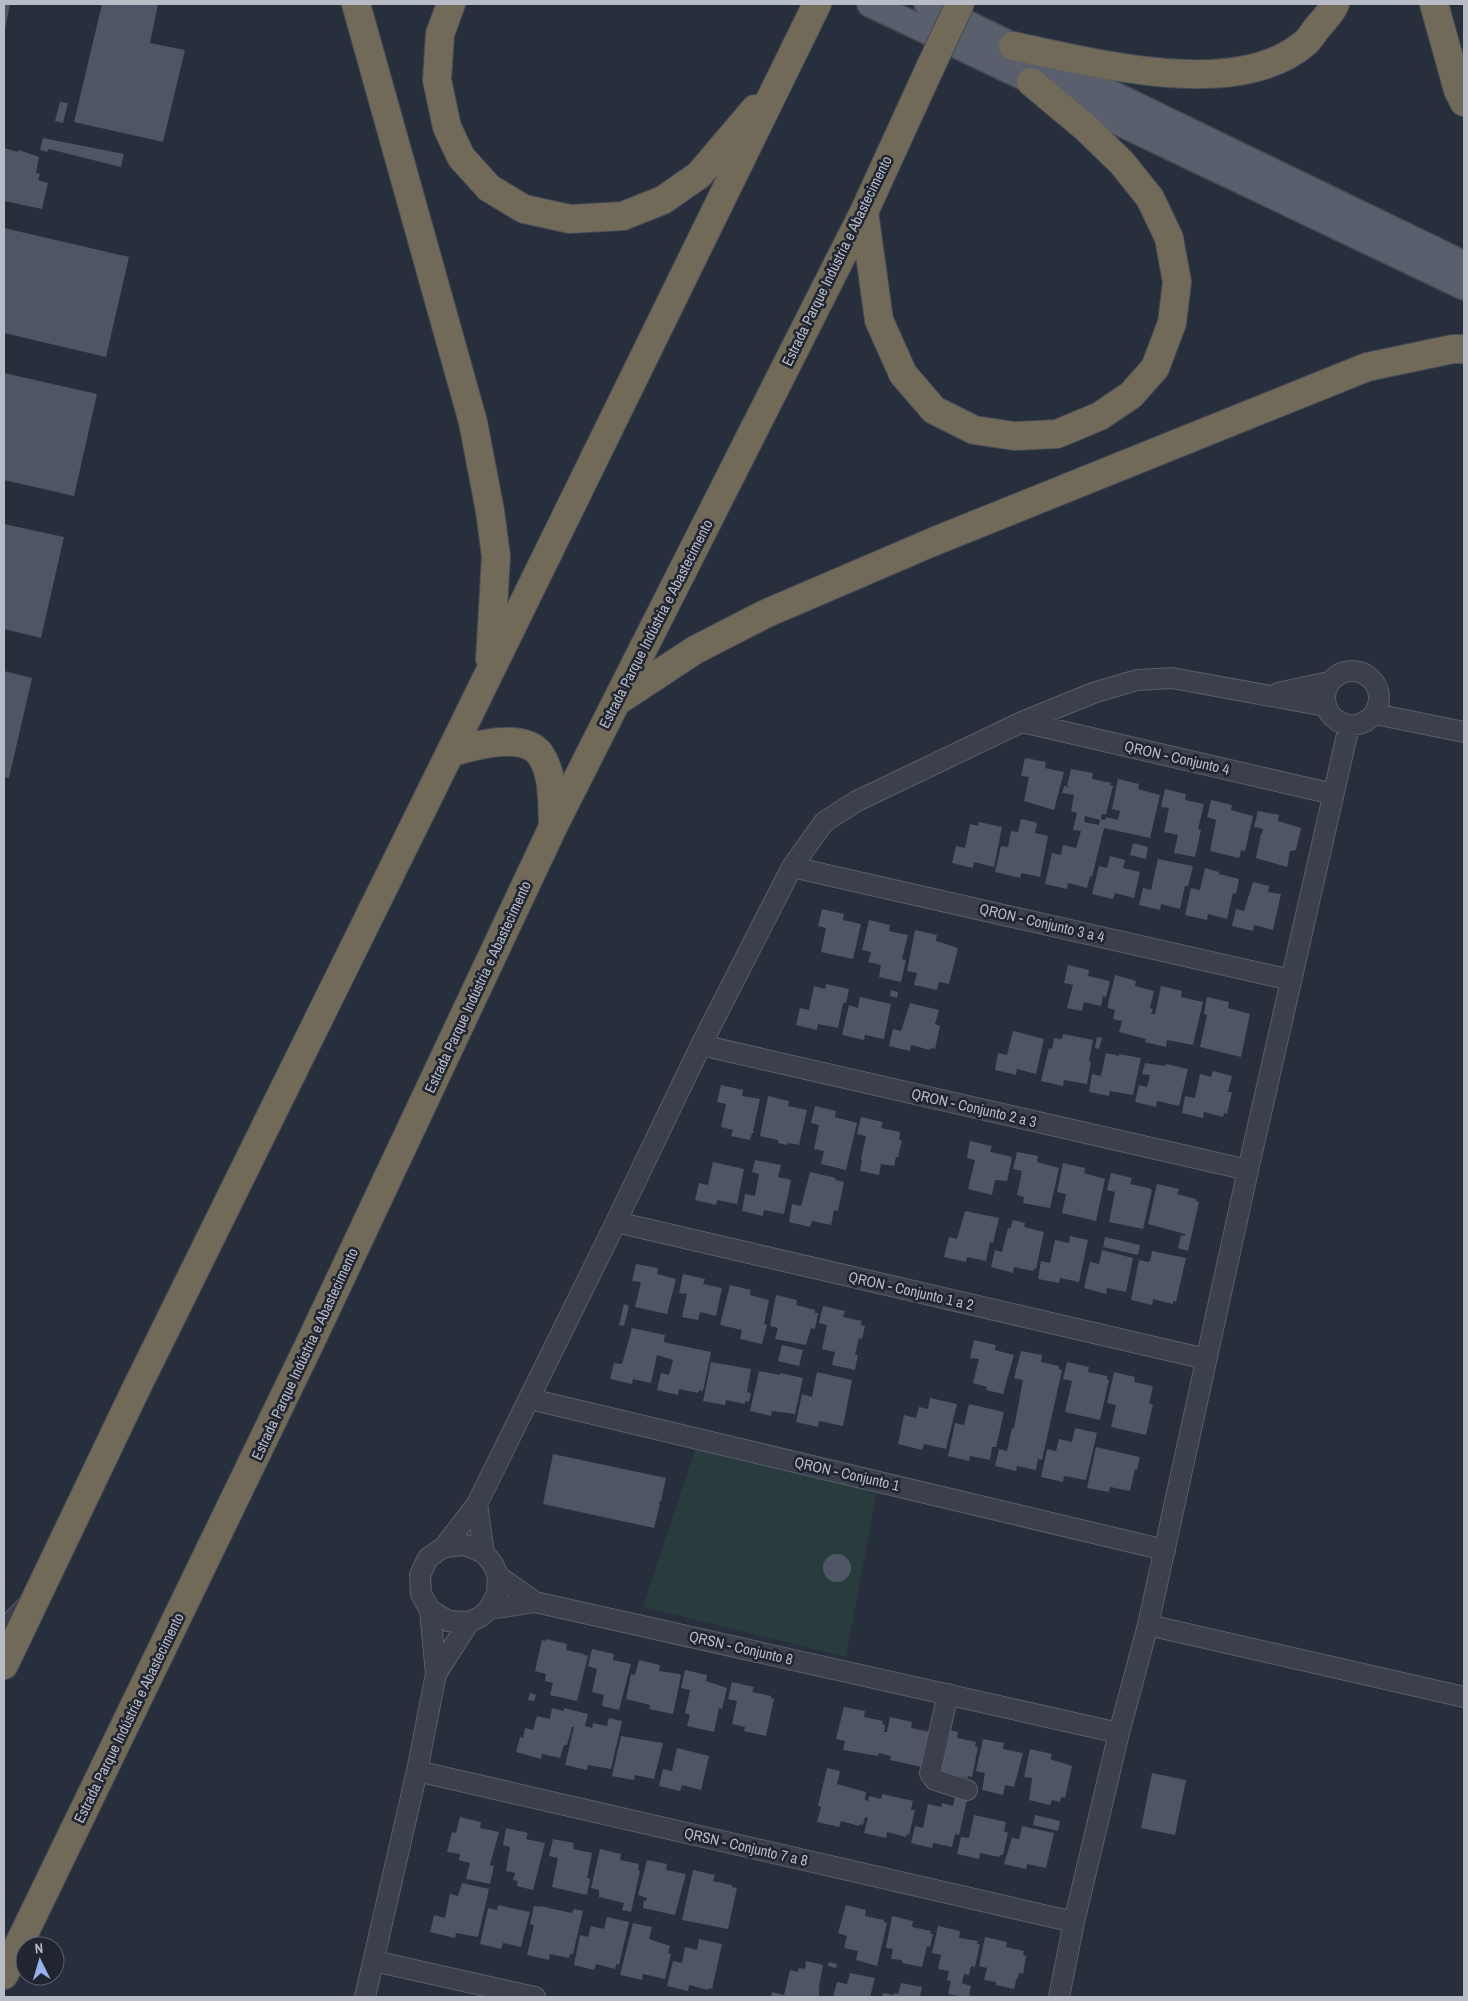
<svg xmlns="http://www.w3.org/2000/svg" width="1468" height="2001" viewBox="0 0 1468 2001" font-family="'Archivo Narrow',sans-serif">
	<rect width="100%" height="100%" fill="#272e3c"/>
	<path fill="#2a3b3e" d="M697,1445L878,1484L846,1657L643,1607Z"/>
	<path fill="#4e5665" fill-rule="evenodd" d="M4,4H10L5,29H4Z
		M102,4H158L150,43L185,50L163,142L74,122Z
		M60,102L68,103L63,123L55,121Z
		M43,138L124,154L121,167L49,149L47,152L40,150Z
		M4,148L18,152L19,150L39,157L36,173L40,174L38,180L48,183L42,209L4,201Z
		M4,228L129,257L106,357L4,333Z
		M4,373L97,394L74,496L4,480Z
		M4,524L64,537L41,638L4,629Z
		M4,671L32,678L9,778L4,777Z
		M1025,758L1046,762L1045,768L1064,772L1054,810L1024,801L1029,777L1021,776Z
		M1071,769L1093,773L1092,779L1111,783L1110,785L1113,786L1106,814H1102L1101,819L1105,820L1106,817L1118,820L1120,811L1112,809L1118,779L1139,784L1138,789L1160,795L1150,838L1104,828L1092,877L1090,876L1087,888L1068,883L1067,889L1045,884L1052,853L1061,855L1063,845L1076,848L1081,831L1073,830L1077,813L1071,811L1074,795L1062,793L1064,786L1072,788L1067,786ZM1085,816L1100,820L1099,825L1084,822Z
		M1165,789L1186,794L1185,800L1204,804L1198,829L1201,830L1195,857L1174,853L1178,835L1164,832L1169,808L1161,807Z
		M1211,800L1232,805L1231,810L1253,816L1245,851L1241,850L1239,858L1210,851L1216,820L1207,817Z
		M1258,811L1279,815L1278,821L1301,828L1296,850L1290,851L1287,867L1256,858L1261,834H1262L1263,829L1254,827Z
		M1021,819L1035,822L1037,824L1035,833L1048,836L1040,877L1021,873L1020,878L995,872L1001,846L1008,847L1011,831L1018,832Z
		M979,822L1002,827L994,867L974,862L973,868L952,863L956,846L965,848L970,824L978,826Z
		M1133,843L1148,847L1146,859L1130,855Z
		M1110,856L1125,860L1123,868L1140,872L1134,898L1115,893L1113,899L1092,894L1099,866L1107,868Z
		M1158,859L1193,866L1188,886H1185L1180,909L1161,904L1160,910L1139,905L1143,888L1151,890Z
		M1205,868L1219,872V874L1239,879L1236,894L1233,893L1227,919L1208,914L1207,920L1185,915L1191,888L1200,890Z
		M1253,882L1269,886L1268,892L1281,894L1273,930L1254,925L1253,931L1232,926L1236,909L1244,911Z
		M822,909L844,914L843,920L861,924L853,959L821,952L826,928L818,926Z
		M869,920L890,925L889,931L908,935L902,959L906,960L901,982L879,977L881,965L868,962L871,952L862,950Z
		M915,930L937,935L936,941L958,948L949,984L939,982L937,990L914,985L917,973L907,971Z
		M1068,965L1089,970L1088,976L1110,981L1106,997L1103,996L1101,1006L1084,1002L1082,1011L1067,1008L1073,985L1064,983Z
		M1115,975L1136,981L1135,986L1154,991L1150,1008L1153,1009L1151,1014H1155L1161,986L1182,991L1181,997L1203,1002L1193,1045L1167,1040L1166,1047L1145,1042L1146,1039L1119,1032L1122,1021L1113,1019L1115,1010L1108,1008V1004Z
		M826,984L849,989L846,1003H843L838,1028L818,1024L817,1030L796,1025L800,1008L809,1010L814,986L825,989Z
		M891,990L898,992L897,998L890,996Z
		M860,997L891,1004L884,1039L865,1035L864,1040L842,1035L849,1005L858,1008Z
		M1207,997L1229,1002L1228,1008L1250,1014L1241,1057L1200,1047L1207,1015L1204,1014Z
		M910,1003L939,1010L935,1024L940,1026L935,1049L931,1048L930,1050L911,1045L910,1051L889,1046L893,1029L901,1031Z
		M1013,1031L1044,1039L1036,1074L1017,1069L1016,1075L995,1070L998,1053L1007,1055Z
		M1063,1034L1093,1040L1089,1061L1091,1062L1087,1084L1064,1080L1063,1086L1041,1081L1049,1048L1052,1049L1054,1038L1062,1039Z
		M1097,1037L1102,1038L1099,1049L1095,1048Z
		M1106,1053L1119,1056V1054L1141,1058L1133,1095L1110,1091L1109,1096L1089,1092L1092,1074L1101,1076Z
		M1145,1063L1165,1066L1166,1064L1188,1069L1179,1106L1157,1101L1156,1107L1135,1102L1139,1085L1147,1087L1150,1075L1142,1074Z
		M1213,1071L1232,1076L1228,1092H1232L1227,1114L1224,1113L1223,1117L1204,1112L1203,1118L1182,1113L1185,1096L1195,1098L1200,1074L1211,1077Z
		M721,1085L743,1090L742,1096L760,1099L753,1131L754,1133H752L750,1140L731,1136L733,1130L721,1127L726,1104L717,1102Z
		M768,1096L789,1101L788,1106L807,1110L799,1145L788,1143L787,1145L778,1143V1140L760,1136Z
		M815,1106L836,1111L835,1117L857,1123L846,1170L821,1164L824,1151L814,1149L819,1125L811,1123Z
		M861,1117L883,1122L881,1128L900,1132L899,1140H902L898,1157H896L894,1166L881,1164L879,1175L860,1171L862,1160L861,1159L866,1136L857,1134Z
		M970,1141L992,1146L990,1152L1009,1156L1012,1158L1007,1181L995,1180L992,1195L968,1189L975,1160L967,1158Z
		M1017,1152L1038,1156L1037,1162L1059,1168L1050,1208L1023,1203L1024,1197L1017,1195L1022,1171L1013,1169Z
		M755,1160L781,1165L778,1177L791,1180L784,1214L764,1210L763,1216L742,1211L745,1194L755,1196L759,1174L752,1172Z
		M713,1162L744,1169L737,1204L717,1200L716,1205L695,1200L699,1183L708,1185Z
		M1063,1163L1085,1168L1084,1173L1105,1179L1096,1221L1062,1213L1066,1194L1057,1192Z
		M810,1172L836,1178L835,1180L844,1182L838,1211L834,1210L831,1225L812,1221L810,1227L789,1222L792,1204L801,1206Z
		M1111,1173L1132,1178L1130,1184L1149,1188L1152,1190L1143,1229L1109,1222L1115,1192L1107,1190Z
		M1157,1184L1179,1189L1177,1194L1196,1199V1201L1199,1202L1188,1251L1178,1248L1181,1235L1185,1236V1234L1148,1224Z
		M965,1211L999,1218L993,1243L990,1242L986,1261L967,1257L966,1262L944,1257L949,1237L957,1239Z
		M1013,1220L1025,1223L1024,1227L1044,1232L1036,1269H1034L1033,1271L1014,1267L1013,1273L991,1267L995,1250L1002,1252L1008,1228L1010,1229Z
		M1070,1236L1088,1240L1079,1282L1060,1278L1059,1283L1038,1279L1041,1261L1050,1263L1055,1240L1069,1243Z
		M1105,1237L1140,1245L1138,1255L1103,1247Z
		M1102,1250L1133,1258L1126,1292L1107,1288L1106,1294L1084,1288L1090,1262L1099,1264Z
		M1152,1251L1186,1258L1176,1302L1173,1301V1304L1153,1299L1152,1305L1131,1300L1139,1260L1148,1262L1150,1261Z
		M636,1264L658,1268L657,1274L676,1279L667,1314L635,1307L641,1282L632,1281Z
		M683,1274L705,1279L703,1284L722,1288L716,1316L700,1312L698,1320L682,1317L687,1294L679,1293Z
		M730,1285L751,1290L750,1295L769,1300L764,1324L767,1325L762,1344L740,1339L742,1330L720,1325Z
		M776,1295L797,1300L796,1305L815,1310V1313H818L815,1329L811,1328L806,1345L775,1339L778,1328L770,1326Z
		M624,1304L629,1306L624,1326L619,1325Z
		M823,1306L845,1311L843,1317L862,1321L861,1325L865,1326L862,1339L859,1338L855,1355H858L855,1370L832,1365L835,1352L822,1349L827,1325L819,1323Z
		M632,1328L665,1335L664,1342L668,1343L711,1352L703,1391L699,1390L698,1393L679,1389L678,1395L657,1390L661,1373L669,1375L673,1360L657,1355L651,1383L633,1379L632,1384L610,1379L614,1363L622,1364Z
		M974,1340L996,1345L995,1350L1014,1355L1003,1394L986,1390L987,1387L973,1383L979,1359L970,1358Z
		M782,1345L803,1350L799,1366L778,1361Z
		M1021,1351L1042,1355L1041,1362L1059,1366V1369L1062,1370L1042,1460L1038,1459L1036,1470L1017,1466L1016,1471L995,1466L999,1449L1007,1451L1012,1428H1014L1023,1380L1014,1378Z
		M711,1362L751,1369L747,1392L751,1393L749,1402L745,1401V1404L726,1400L725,1405L703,1401Z
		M1067,1362L1089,1367L1088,1372L1107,1376V1379L1109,1380L1100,1420L1065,1412L1072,1381L1063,1379Z
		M759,1371L780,1375V1373L803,1378L795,1414L772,1411L771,1416L750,1411Z
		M817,1372L852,1380L843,1426L819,1421L818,1427L796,1422L802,1394L812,1397Z
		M1114,1372L1135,1377L1134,1382L1153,1386L1149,1404H1153L1146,1435L1111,1427L1116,1405L1107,1403Z
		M930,1398L957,1404L946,1449L924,1444L922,1450L898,1444L904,1415L916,1418L919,1407L928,1409Z
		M969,1404L1004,1412L996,1447H992L990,1460L970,1456L969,1461L948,1456L955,1423L964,1425Z
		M1075,1428L1097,1433L1086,1480L1064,1476L1063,1482L1041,1477L1047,1449L1056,1451L1059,1439L1072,1442Z
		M1096,1447L1140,1457L1137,1470L1135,1469L1130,1491L1110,1487L1109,1492L1087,1488Z
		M553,1454L666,1478L661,1501L658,1503L660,1504L654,1528L543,1504Z
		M823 1568a14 14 0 1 1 28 0a14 14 0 1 1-28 0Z
		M546,1639L567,1644L566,1650L584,1654V1655L588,1656L577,1701L550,1695L553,1683L545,1681L546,1674L535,1671L542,1640L545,1641Z
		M592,1649L614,1654L613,1660L631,1664L619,1710L602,1706L604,1695L592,1692L597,1669L588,1666Z
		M639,1660L660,1665L659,1671L680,1674L681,1676L673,1714L649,1709L650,1705L626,1699L631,1674L635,1675Z
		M685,1670L707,1675L706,1681L727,1688L722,1709L719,1708L714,1732L687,1726L690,1715L685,1713L690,1690L681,1688Z
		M732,1682L754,1687L752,1692L771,1696V1698L774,1699L766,1736L744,1731L745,1727L732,1724L737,1701L728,1699Z
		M530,1693L536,1695L534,1701L528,1700Z
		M844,1707L865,1711L864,1717L883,1721L882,1724L885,1725L884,1732H887L890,1717L912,1722L911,1728L930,1732L922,1767L890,1760L891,1756L879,1753L878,1756L843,1750L845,1741L836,1739Z
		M552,1708L564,1711V1708L588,1714L585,1726L592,1728L593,1723L607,1726L609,1718L622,1721L611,1769L588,1765L587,1770L565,1765L574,1727H572L567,1745H564L560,1758L542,1754L541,1759L516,1752L520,1737L523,1738L525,1728L533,1730L537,1716L550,1719Z
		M937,1727L958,1732L957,1738L976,1742L975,1746L978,1747L972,1777L968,1776V1778L940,1772Z
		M621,1736L663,1743L654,1779L635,1775L634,1780L612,1776Z
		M983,1739L1004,1743L1003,1749L1023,1753L1014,1787L1005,1785L1003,1795L982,1790L985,1773L976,1771Z
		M677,1748L709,1756L701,1790L682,1785L680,1791L659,1786L663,1769L672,1771Z
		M1030,1749L1052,1754L1050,1759L1072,1766L1065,1798L1061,1797L1060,1802L1052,1800L1050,1805L1029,1800L1032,1778L1024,1777Z
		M827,1768L840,1771L837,1784L866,1792L865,1800L868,1801L869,1796L881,1799L882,1794L913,1801L911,1810H915L909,1835L906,1834V1837L887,1832L886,1838L864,1833L868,1818L865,1817L863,1825L860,1824L859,1826L841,1821L839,1827L817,1822L821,1807L818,1806Z
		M1152,1773L1186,1780L1175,1835L1141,1828Z
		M955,1797L967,1800L959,1835L955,1834L952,1847L933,1843L932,1848L911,1843L915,1826L923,1828L928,1804L942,1807V1803L953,1806Z
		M974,1815L1006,1822L1004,1831L1008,1833L1003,1855H1000L999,1857L980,1853L979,1859L957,1854L961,1837L969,1838Z
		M1035,1815L1060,1821L1058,1831L1033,1825Z
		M460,1817L481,1822L480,1828L499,1832L490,1865L494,1866L490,1884L466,1879L470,1863L459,1860L460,1854L447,1852L452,1832L456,1833Z
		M1022,1826L1054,1833L1046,1868L1027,1864L1026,1869L1004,1864L1012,1838L1019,1839Z
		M506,1828L528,1833L526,1839L545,1843L533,1890L517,1886L518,1881L513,1880L515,1873L506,1871L510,1847L503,1845Z
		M553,1839L574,1843L573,1849L592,1853L587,1878L590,1879L587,1895L552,1887L558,1858L549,1856Z
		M600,1849L621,1854L620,1860L639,1864L638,1870L640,1871L631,1912L622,1910L624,1903L599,1897V1890L591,1888Z
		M647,1860L667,1864L666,1870L686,1874L675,1915L643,1908L644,1900L646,1901L647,1898L638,1895Z
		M693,1870L715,1875L713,1881L732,1885V1887L737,1888L728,1929L682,1920Z
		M462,1883L489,1889L478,1937L456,1933L455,1938L430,1932L434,1915L445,1918L450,1894L458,1896Z
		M498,1905L530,1912L521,1947L503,1943L501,1949L480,1944L488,1908L497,1910Z
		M846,1905L866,1910L865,1916L884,1920V1922L887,1923L877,1966L856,1960L858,1951L844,1948L847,1936L838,1933Z
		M534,1906L539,1907L540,1906L572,1913L574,1909L583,1911L573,1954H570L569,1958L550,1954L549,1960L527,1955L534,1925L530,1924Z
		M892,1916L913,1921L912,1927L931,1931L930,1934H933L930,1947L927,1946L922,1967L902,1963V1960L891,1959L893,1949L886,1948Z
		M607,1917L629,1922L619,1965L616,1964L615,1969L596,1964L594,1970L574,1965L580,1935L588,1937L591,1926L604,1929Z
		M633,1923L652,1927L649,1939L670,1946L668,1953L671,1954L665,1979L643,1974L642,1980L620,1975Z
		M938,1926L960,1931L959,1938L978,1941L977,1944H980L975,1967L971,1966L969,1975L964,1974L962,1983L971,1986L969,1995L976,1997H963L948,1994L951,1981L947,1980L949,1971L938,1969L941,1955L932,1953Z
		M985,1937L1007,1942L1006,1947L1024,1951L1023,1955L1026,1956L1023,1974L1019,1973L1018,1978L1017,1977L1014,1989L996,1985V1982L984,1980L987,1968L979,1966Z
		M699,1939L722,1944L712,1989L709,1988L708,1990L689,1985L688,1991L667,1986L673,1961L682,1963L685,1947L697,1950Z
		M806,1961L823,1965L819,1987V1995L821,1997H771L772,1992L784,1995L790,1970L798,1972L799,1968L805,1969Z
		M829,1962L837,1964L836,1968L828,1966Z
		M850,1973L875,1978L870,1997H833L837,1982L847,1984Z
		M901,1983L922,1987L920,1997H882L883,1993L894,1995V1993L898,1994Z"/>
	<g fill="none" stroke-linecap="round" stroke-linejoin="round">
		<g stroke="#595e6a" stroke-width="22">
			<path id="minor" d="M1325 698a27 27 0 1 1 54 0a27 27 0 1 1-54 0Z
				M1278,693L1329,682
				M1375,714L1464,732
				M1022,722L1333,794
				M792,867L1291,980
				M701,1045L1248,1170
				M616,1222L1206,1359
				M530,1399L1165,1550
				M477,1504L484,1553
				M444,1547L465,1545L484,1553L493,1564L498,1576L497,1594L489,1609L480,1617L469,1622L448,1621L430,1610L421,1594L420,1575L428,1558L444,1547L477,1504L616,1222L701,1045L792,867L824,822L857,801L1022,722L1093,693L1137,680L1172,678L1325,706
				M498,1576L535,1602
				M489,1609L535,1602L1119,1733
				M1148,1625L1464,1697
				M4,1629L27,1606
				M436,1674L469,1622
				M948,1694L930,1773L935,1780L967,1790
				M417,1771L1074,1922
				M374,1961L535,1997
				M365,1997L417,1771L436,1674L430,1610
				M1059,1997L1074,1922L1119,1733L1148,1625L1248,1170L1349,726"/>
		</g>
		<g stroke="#444955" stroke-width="28">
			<path id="major" d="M870,4L1464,287
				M927,4L1464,264"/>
		</g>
		<g stroke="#464b57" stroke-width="30">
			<path id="highway" d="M356,4L473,422L490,511L496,556L490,659
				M451,4L440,34L437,80L447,127L461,157L489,188L524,209L570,219L623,216L663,200L699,175L755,109
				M1434,4L1458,90L1464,102
				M1013,46C1093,62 1236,102 1305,43C1310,39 1313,33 1317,28C1323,21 1331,13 1335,4
				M864,212L879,320L903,374L934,410L974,430L1014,436L1057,434L1100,416L1131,395L1155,368L1172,323L1177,282L1169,238L1150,198L1122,163L1086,128L1031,82
				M619,700L695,650L765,614L935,541L1367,367L1453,349H1464
				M450,753C472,746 523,731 540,754C554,774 552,803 553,826
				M4,1665L135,1391L450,753L817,4
				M4,1975L311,1341L553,827L864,212L929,70"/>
		</g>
		<use href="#minor" stroke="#3b404c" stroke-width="20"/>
		<use href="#major" stroke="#595f6c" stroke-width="25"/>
		<use href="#highway" stroke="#716a59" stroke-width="28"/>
		<g stroke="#464b57" stroke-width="30" stroke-linecap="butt">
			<path id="highway-bridge" d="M929,70L960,4"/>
		</g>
		<use href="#highway-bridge" stroke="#716a59" stroke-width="28"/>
	</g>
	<g text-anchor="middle" stroke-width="5" stroke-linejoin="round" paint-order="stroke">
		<g font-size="15" fill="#b7bcc7" stroke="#202531">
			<text transform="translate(837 261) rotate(-64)" y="5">Estrada Parque Indústria e Abastecimento</text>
			<text transform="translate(656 624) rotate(-63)" y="5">Estrada Parque Indústria e Abastecimento</text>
			<text transform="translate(1177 758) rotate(13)" y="5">QRON - Conjunto 4</text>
			<text transform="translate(1042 923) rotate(13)" y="5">QRON - Conjunto 3 a 4</text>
			<text transform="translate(478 987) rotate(-65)" y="5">Estrada Parque Indústria e Abastecimento</text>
			<text transform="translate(974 1108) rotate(13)" y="5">QRON - Conjunto 2 a 3</text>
			<text transform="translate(911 1291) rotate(13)" y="5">QRON - Conjunto 1 a 2</text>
			<text transform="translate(305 1354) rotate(-65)" y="5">Estrada Parque Indústria e Abastecimento</text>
			<text transform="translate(847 1474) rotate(13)" y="5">QRON - Conjunto 1</text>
			<text transform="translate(741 1648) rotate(13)" y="5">QRSN - Conjunto 8</text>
			<text transform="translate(129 1718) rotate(-64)" y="5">Estrada Parque Indústria e Abastecimento</text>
			<text transform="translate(746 1847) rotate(13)" y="5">QRSN - Conjunto 7 a 8</text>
		</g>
	</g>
	<rect width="1468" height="2001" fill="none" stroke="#b7bcc7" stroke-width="10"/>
	<g transform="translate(40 1961) rotate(355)"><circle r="24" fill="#202531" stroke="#5c616d"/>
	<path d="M0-4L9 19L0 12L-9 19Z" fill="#97afed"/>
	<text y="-8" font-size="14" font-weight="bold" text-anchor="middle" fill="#b7bcc7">N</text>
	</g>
</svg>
